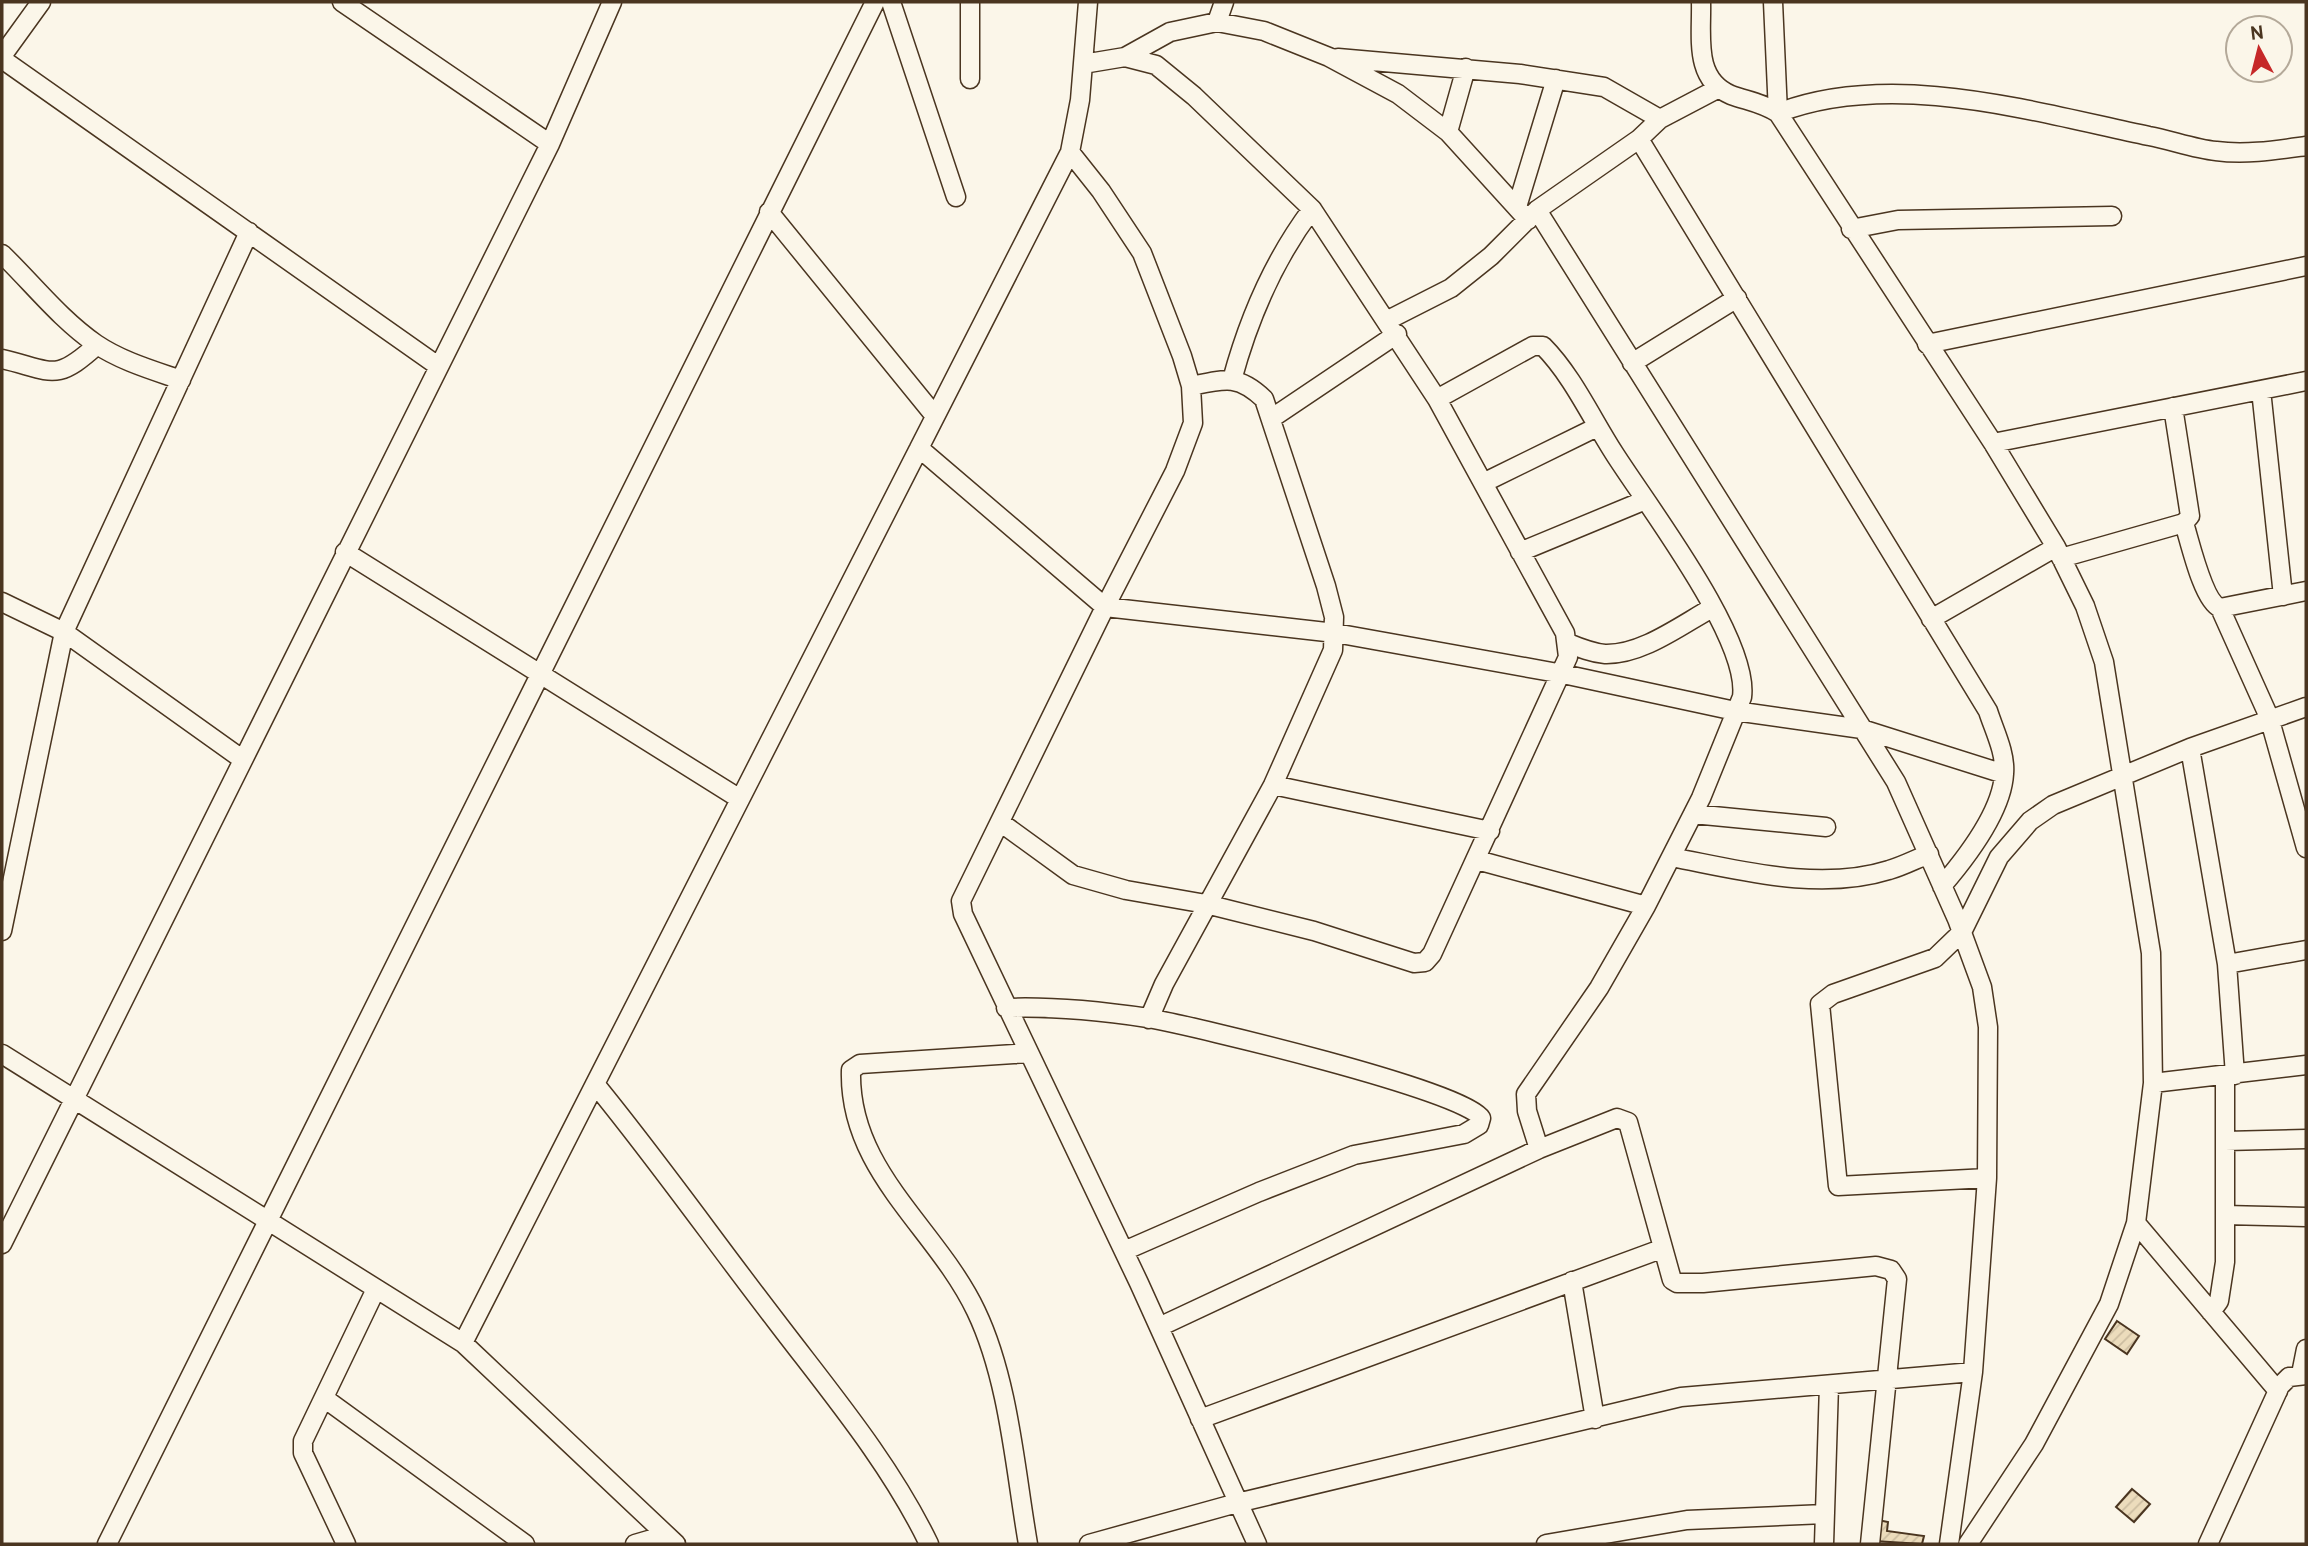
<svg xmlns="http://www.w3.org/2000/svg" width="2308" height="1546" viewBox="0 0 2308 1546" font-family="Overpass,sans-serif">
	<defs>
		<pattern id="building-hatch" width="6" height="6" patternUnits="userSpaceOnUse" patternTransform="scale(1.75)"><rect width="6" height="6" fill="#ecdcbc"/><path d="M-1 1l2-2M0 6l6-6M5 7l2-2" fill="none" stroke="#ccbda1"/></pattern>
	</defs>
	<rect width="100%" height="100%" fill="#fbf6e9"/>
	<path fill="url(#building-hatch)" stroke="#4a3520" stroke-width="2" d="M2117,1321L2139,1336L2127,1354L2105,1339Z
		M2132,1489L2150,1504L2134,1522L2116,1507Z
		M1878,1520L1888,1522L1887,1531L1924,1536L1922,1544L1874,1541Z"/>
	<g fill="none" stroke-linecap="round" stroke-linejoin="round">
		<g stroke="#4a3520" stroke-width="21">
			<path id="street" d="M342,2L550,144
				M891,2L956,197
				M970,2V79
				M1701,2C1702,36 1693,79 1731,95C1748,101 1763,103 1778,113L1993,443L2056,547L2085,606L2104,662L2151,953L2153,1083L2136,1223L2109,1304L2034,1444L1968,1544
				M1773,2L1778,113
				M1217,22L1224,2
				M2,56L41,2
				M1338,58L1520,74L1604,87L1660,119
				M2,59L438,366
				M1083,64L1125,57L1170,32L1217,22L1264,31L1329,57L1398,94L1448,132L1528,220
				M1778,113C1892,69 2034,112 2149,136C2171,140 2194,149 2216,151C2246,155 2277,150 2306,146
				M1448,132L1466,68
				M1639,139L1988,711C1994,730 2006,753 2004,774C2002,811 1966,858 1942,886
				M1070,152L1101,191L1142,253L1182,356L1191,386L1193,423L1175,471L1105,607L961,901L963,914L1139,1283L1257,1544
				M1517,207L1556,79
				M1537,210L1896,782L1957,919L1982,987L1988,1027L1987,1178L1973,1372L1949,1544
				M769,212L935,416
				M1851,229L1898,220L2112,216
				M2,254C33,284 60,319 96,344C121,361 152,370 181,380
				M1388,320L1451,288L1491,256L1537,210L1639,139L1660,119L1719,88
				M1927,344L2306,266
				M2,359C53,371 55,383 97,345
				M1632,363L1737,298
				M1232,380C1249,317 1273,261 1312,209
				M2261,390L2283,596
				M1437,399L1533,346H1543C1572,375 1592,419 1614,453C1647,505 1750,639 1742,697L1701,798L1646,906L1599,988L1526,1094L1527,1111L1539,1149
				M1272,418L1397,334
				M1993,443L2306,381
				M919,448L1105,607L1335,633L1563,674L1735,711L1862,729L2004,774
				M1483,483L1597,427
				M2184,523C2190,542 2203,601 2220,608L2269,717L2306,848
				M345,552L740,799
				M1520,552L1643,501
				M2061,558L2184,523L2190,516L2173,407
				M2,602L64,632L242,759
				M2220,608L2306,591
				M1931,619L2056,547
				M1568,643C1580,648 1592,653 1605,654C1642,655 1681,625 1712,608
				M2190,748L2227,964L2235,1075
				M1273,785L1490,831
				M1693,814L1826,827
				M1000,822L1073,875L1126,890L1206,904L1314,931L1414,963L1425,962L1432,954L1568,657L1565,633L1437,399L1312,209L1194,96L1156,65L1125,57
				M1671,857C1740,870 1819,892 1889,870C1903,866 1916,859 1929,854
				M1477,860L1646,906
				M2,931L64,632L249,232
				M2227,964L2306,950
				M1006,1008C1054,1006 1100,1011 1148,1018C1193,1026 1466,1091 1481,1118L1479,1125L1464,1134L1354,1155L1259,1192L1124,1251
				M1149,1019L1164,984L1273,785L1333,650L1334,617L1326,586L1264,399C1238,374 1224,379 1191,386
				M1028,1053L860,1064L851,1070C848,1171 936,1227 976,1311C1009,1380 1015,1469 1028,1544
				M2,1054L463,1343L676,1544
				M2153,1083L2306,1065
				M595,1084C658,1161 715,1242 776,1321C830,1392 890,1463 929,1544
				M2225,1141L2306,1139
				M1987,1178L1838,1186L1820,1004L1833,994L1935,958L1962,932L1999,857L2030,821L2053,805L2190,748L2306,707
				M2225,1215L2306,1217
				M2136,1223L2278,1391
				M2,1244L550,144L612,2
				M1572,1281L1595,1419
				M2211,1312L2219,1301L2225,1262V1076
				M1159,1327L1539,1149L1617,1118L1628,1122L1672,1280L1677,1283H1703L1876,1266L1891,1270L1897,1279L1870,1544
				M463,1343L1070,152L1080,100L1088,2
				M2301,1374L2306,1349
				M324,1398L525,1544
				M1200,1419L1661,1249
				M107,1544L875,2
				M346,1544L303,1453V1441L376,1289
				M635,1544L666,1535
				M1089,1544L1237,1503L1681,1397L1973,1372
				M1546,1544L1687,1520L1825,1514
				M1824,1544L1829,1385
				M2208,1544L2280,1386L2289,1377L2306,1375"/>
		</g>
		<use href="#street" stroke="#fbf6e9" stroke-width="18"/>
	</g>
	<rect width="2308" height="1546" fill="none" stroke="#4a3520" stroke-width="7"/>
	<g transform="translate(2259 49) rotate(353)"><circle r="33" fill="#fbf6e9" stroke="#b4a999" stroke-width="2"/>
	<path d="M0-5L12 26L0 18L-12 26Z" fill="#c62828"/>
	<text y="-10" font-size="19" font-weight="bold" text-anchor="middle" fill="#4a3520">N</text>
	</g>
</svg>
